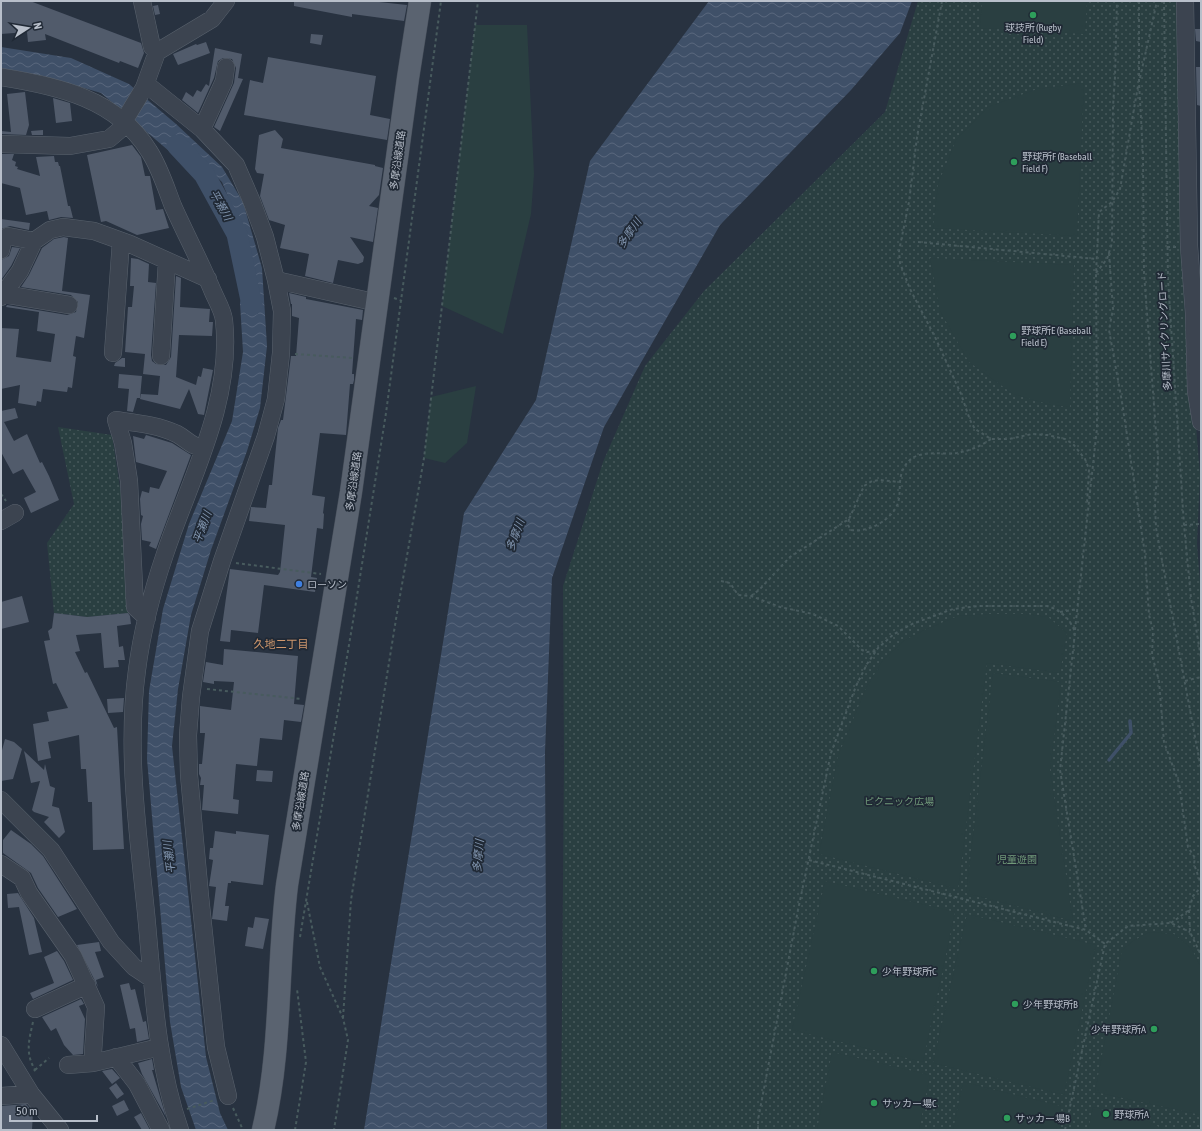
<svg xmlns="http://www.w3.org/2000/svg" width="1202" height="1131" viewBox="0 0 1202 1131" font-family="'Asap Condensed','Noto Sans JP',sans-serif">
	<defs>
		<pattern id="grass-dots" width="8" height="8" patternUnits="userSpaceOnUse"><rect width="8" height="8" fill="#2a3f41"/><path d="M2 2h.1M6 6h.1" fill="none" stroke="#47595b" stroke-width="1.8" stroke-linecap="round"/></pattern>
		<pattern id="water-waves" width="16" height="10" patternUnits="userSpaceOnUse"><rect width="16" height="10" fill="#3f5068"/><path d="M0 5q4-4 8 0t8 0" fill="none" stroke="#59677c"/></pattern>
	</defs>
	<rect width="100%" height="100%" fill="#283240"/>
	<path fill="url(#grass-dots)" d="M918,1H1178L1182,261L1188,372L1196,426L1200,475L1197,544L1201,595V1130H561L564,761L563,586L603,462L645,366L704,291L885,112Z
		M58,427L112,435L124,514L125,588L130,613L87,617L54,613L47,543L74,504Z"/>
	<path fill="#2a3f41" d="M982,1H1087L1085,34L980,28Z
		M475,25H527L534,174L531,214L503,334L442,306Z
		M1084,83L1077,236L933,228L938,184L956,140L988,107L1037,89Z
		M930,258L1074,265L1070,407L1051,405L1013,394L969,362L940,311Z
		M476,386L467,443L445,463L424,458L431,397Z
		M989,614H1026L1048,617L1067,633L1060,673L987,663L958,889L819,854L838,756L866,688L883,660L905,640L924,630L958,616Z
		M993,673L1061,682L1050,770L1073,921L966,893Z
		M825,881L955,912L923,1062L792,1030Z
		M967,914L1096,945L1064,1095L933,1063Z
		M1149,932L1174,934L1191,948L1201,967V1115L1095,1092L1122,950L1133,941Z
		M832,1052L930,1075L919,1130H817Z
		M963,1082L1061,1106L1056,1130H953Z
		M1093,1107L1147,1121L1165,1130H1088Z"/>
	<path fill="url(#water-waves)" d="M709,1H912L900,33L851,90L720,225L604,427L552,578L545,752L547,1130H364L464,513L536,400L590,161Z
		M1,47L71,58L129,84L176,124L222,167L243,202L262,268L267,346L260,408L247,451L211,550L191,615L178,689L172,746L206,1057L220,1113L228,1130H196L181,1087L170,1022L147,759L149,691L163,609L189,524L232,421L243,352L240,303L249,268L235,214L222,182L208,169L183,163L101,93L43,76L1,69Z"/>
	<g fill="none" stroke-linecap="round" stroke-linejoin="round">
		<path stroke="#3f5068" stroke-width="3.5" d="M1109,760L1131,733L1130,721"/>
		<path stroke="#3f5068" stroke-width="21" d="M177,145L204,174L237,234L252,305"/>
	</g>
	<path fill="#515b6b" d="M1,1H30L141,43L144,53L138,68L120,61L119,63L45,34L46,40L28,42L27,32L1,34Z
		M294,1H370L407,5L404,21L352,14V17L294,6Z
		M158,5L160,14L155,15L153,6Z
		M1195,29H1201V42L1196,41Z
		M311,34L323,35L321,45L310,43Z
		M206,42L210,53L178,65L173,54L196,44L197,45Z
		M215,48L242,54L238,78L243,79L220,131L214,127L234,83L236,68L232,59L223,58L218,61L214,78L198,113L182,100L186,92L193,97L197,90L201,92L206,84L209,86Z
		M268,57L376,76L370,115L390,119L387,140L244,115L250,80L263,83Z
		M1196,67H1201V106L1197,105Z
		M25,92L29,125L26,135L1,134V131L11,132L7,94Z
		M53,98L70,103L72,121L56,123Z
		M43,130V135H32L31,131Z
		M275,130L283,139L281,148L375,165V166L383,168L379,195L369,206L378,208L373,242L350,237L364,257L363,262L358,264L338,260L333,283L305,276L309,254L280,248L285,225L269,220L260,196L264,174L257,173L255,169L259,135Z
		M132,145L141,157L145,176H150L156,210L163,209L169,228L137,235L106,221L101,222L87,155Z
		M1,154H14L12,160L16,162L15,166L18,167L17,169L40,176L36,157L54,156L55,162H58L59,166H60L68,206H70L73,218L61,217L49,220L47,211L26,215L20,188L1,183Z
		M1,219L30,223L29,230L10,226L1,229Z
		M64,237L68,238L62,291L90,295L84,338L76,336L73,356L76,357L72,388L68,387L67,392L43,389L41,402L37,401L36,406L18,403L20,385L1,389V328L19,329L16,357L51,362L55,334L37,331L39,312L6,307L7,305L67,315L76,312L78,302L71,295L21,287L29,275L42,248L54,239Z
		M12,247L20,248L11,266L1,280V260L9,256Z
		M131,258L138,259L149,264L148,282L156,283L151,355L152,361L156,364L166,365L171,357L176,276L181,278L180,307L210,309L209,322H213L212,336L179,335L176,377L196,385L198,376L201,377L203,368L213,370L204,415L198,414L189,389L180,409L140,399L141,394L158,395L160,376L143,374L145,354L125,352L128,307H132L134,286H130Z
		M289,293L306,297V299L363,310L362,320L356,319L352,374H354V380L353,384H350L346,435L320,433L312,495L325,497L323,513L324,514L323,529L317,528L311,577L317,578L315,592L264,585L258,633L231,630L230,642L220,641L230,569L278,575L280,572L285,525L249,521L251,507L266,508L269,485H272L278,428L281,420H283L291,356H296L299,318L292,316V304H291Z
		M122,358H125V367L114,366L115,363Z
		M119,374L142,376L140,398H137L133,412L127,411L129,389L118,388Z
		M15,408L18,418L4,422L14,441L27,434L40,463L42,462L49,476L59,500L31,513L24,498L36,492L23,469L13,474L1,452V411Z
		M146,435L172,443L191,455L156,549L149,546L151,542L142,540L141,524L143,516L141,515L140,499L142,491L149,493L150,487L159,489L167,471L136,462L133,436L144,439Z
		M22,596L29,622L1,629V602Z
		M54,613L87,617L128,613L130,616L131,624L117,626L119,647L123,646L125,660H118L119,667L104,668L101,633L76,635L80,651L75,652L85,673L87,672L114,728L117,727L124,849L93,850L92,802H88L86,769H81L79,735L48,742L51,758L38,761L33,724L49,721L47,712L68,708L56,683L53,684L44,641L50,640L48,631L52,628Z
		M224,649L298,656L294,704L304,705L301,722L284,720L282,740L260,738L257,766L236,764L233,799L239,800L238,814L202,810L204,785H200L201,778L199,774V764H202L205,733H200V706L231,710L234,682L214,681V684L203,682L206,662L223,665Z
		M124,698L123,712L108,713L107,699Z
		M5,739L14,742L22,749L13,779L1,781V754Z
		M24,751L44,770L45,764L50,786L55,788L52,806L59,808L65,832L59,838L44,822L49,817L34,812L32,810L40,781L31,783Z
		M257,770L273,771L272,782L256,781Z
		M11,830L31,844L43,856L77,909L58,917L38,888L31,873L3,853V840Z
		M215,831L236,834V831L269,835L263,885L231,881V883H228L225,906H229L227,921L212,919L216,887L209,886L213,860L209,859L210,848H213Z
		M18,893L34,918L42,952L29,955L19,907L8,908L7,894Z
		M255,917L269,919L263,949L245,946L248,927L253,928Z
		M99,942L101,951L95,952L104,977L96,980L98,987L77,945Z
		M57,951L64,961L73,980L33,999L30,993L54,983L44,957Z
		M129,983L131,990L135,989L143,1022L146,1021L149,1039L137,1042L135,1028L130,1029L120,985Z
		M81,999L84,1004L79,1006L85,1019L83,1054L73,1055L64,1045L56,1028L51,1031L42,1017Z
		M152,1059L154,1070H152L166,1117L142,1074L138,1063Z
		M112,1069L120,1078L112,1084L102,1071Z
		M116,1083L124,1094L117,1099L109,1088Z
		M124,1100L129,1110L117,1116L112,1106Z
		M26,1104L33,1112L32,1130H1V1106Z
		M141,1113L150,1130H142L134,1117Z"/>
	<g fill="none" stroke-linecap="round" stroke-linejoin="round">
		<g stroke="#59626d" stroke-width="18">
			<path id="minor" d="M142,1L152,47L157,52
				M1185,1L1189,246L1194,313L1196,391L1201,422
				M1,77C58,86 117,99 149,151C160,168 166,188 173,206C186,235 201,263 213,292C217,301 223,311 224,320C233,402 190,479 165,554C152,592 142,631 137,670C126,750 138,833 146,913C153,986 156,1061 180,1130
				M146,84L202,129L236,165L252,202L265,237L276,280L282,311L281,353L276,399L266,436L222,561L200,631L191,697L188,735L189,775L200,896L216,1047L228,1096
				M202,129L224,81L226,67
				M1,144L70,146L109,139L122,128L127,116L144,88L157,52L212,19L226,1
				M1,250L3,240L8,236L34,241
				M276,280L378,303
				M3,294L69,305
				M1,297L20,271L34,241L50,230L63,227L94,231L130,244L208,279
				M113,353L121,241
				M161,356L167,261
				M1,521L15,513
				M147,618L135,607L129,481L123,443L116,420C137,423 158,425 177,434C188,440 190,446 204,448
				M1,800L51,850L111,942L134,967L152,979
				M1,864L22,878L29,893L73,956L96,1007L93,1053
				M35,1009L87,985
				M1,1045L31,1094L60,1130
				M116,1057L137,1084L161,1130
				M68,1065L93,1063L160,1047
				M1,1096L31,1094"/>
		</g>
		<g stroke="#454d59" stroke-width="23">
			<path id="major" d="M263,1130C282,1050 277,966 287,885L351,492L408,78L420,1"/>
		</g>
		<path stroke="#485b5e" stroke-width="2" stroke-dasharray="3 3" stroke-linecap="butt" d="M942,1L917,137L909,202L899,251L900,263L910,289L935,337L961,394L970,420L975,429L991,439H1009L1032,434L1047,435L1065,439L1073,444L1085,459L1089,469L1087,504
			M1139,1V82L1143,155L1144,273L1158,458L1155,504L1156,528L1201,769
			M1164,1L1168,279L1184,525L1191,598L1201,658
			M1140,78L1157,1
			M918,242L1097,259
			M1167,247H1176
			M1109,253L1113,309L1109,330L1122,402L1145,554L1149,615L1153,631L1152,655L1159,681L1164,742L1179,783L1188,847L1195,858L1194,864L1201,884
			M1096,273L1107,259L1112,243L1113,106L1115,77L1117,1
			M394,298L402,301
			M295,354L353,358
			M1,494L6,501
			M849,519L848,525L851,530C868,533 892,520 898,503C902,490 896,475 908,462C919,449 942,455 957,453C969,451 981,446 991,439
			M1184,525L1201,524
			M236,563L321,574
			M721,581L730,583L738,595L751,596L780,607L813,614L838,626L862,650L867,652L876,651
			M751,596L759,590L790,557L849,519L864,486L872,481L880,480L899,482
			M1060,612L1077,609
			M1075,630L1097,428L1096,274L1099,212L1112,202L1120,189L1138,86
			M1185,681L1201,677
			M207,689L302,699
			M809,860L1086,930L1105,944
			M307,902L320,967L343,1018L348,1040L334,1130
			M1189,910L1190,932L1201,955
			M1171,923L1189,910L1193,896L1201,887
			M300,937L353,621L386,413L441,1
			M343,1018L351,900L396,619L424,458L478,1
			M33,1022C29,1040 25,1053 35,1070L34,1071
			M35,1070L49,1058
			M233,1108L243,1130
			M187,1109L215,1100
			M295,1130L306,1062L297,989
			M758,1130V1120L798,910L831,753L856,686L867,664L878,648L894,634L912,624L953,609L978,606H1047C1061,610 1070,619 1075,632L1060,770L1086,930
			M1065,1130L1105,944L1128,926L1171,923L1190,932"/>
		<use href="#minor" stroke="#3c4450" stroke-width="17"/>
		<use href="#major" stroke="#5a6370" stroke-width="22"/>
	</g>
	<g fill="#2e9e5b" stroke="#202935" stroke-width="1.5">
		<circle cx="1033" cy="15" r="4"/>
		<circle cx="1014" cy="162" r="4"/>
		<circle cx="1013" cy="336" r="4"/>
		<circle cx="874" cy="971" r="4"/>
		<circle cx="1015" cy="1004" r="4"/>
		<circle cx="1154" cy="1029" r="4"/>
		<circle cx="874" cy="1103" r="4"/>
		<circle cx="1106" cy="1114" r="4"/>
		<circle cx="1007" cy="1118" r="4"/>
	</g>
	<circle fill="#3f7fe0" stroke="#202935" stroke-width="1.5" cx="299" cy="584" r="4"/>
	<g text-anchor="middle" stroke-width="3.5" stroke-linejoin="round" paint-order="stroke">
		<g font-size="10" fill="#b8bfca" stroke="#202935" text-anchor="start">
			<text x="1033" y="31" text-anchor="middle">球技所 (Rugby<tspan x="1033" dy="12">Field)</tspan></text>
			<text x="1022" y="160">野球所F (Baseball<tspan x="1022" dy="12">Field F)</tspan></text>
			<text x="1021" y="334">野球所E (Baseball<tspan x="1021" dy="12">Field E)</tspan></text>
			<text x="307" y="588">ローソン</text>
			<text x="882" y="975">少年野球所C</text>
			<text x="1023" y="1008">少年野球所B</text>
			<text x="1146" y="1033" text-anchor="end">少年野球所A</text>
			<text x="882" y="1107">サッカー場C</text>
			<text x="1114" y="1118">野球所A</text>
			<text x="1015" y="1122">サッカー場B</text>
		</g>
		<g font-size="10" fill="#b8bfca" stroke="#202935">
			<text transform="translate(397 160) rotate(-82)" y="4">多摩沿線道路</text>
			<text transform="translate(1164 331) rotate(-93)" y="4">多摩川サイクリングロード</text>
			<text transform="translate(353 481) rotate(-82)" y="4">多摩沿線道路</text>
			<text transform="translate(300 801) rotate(-81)" y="4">多摩沿線道路</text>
		</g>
		<g font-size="10" fill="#719a7a" stroke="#202935">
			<text x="899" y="805">ピクニック広場</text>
			<text x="1017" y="863">児童遊園</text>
		</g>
		<g font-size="11" font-style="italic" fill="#8296b0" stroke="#202935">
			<text transform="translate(221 205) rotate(61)" y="4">平瀬川</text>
			<text transform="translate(629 233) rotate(-55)" y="4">多摩川</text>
			<text transform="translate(202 527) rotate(-70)" y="4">平瀬川</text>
			<text transform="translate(515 535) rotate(-70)" y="4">多摩川</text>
			<text transform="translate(478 856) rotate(-85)" y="4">多摩川</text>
			<text transform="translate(169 857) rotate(-97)" y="4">平瀬川</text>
		</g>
		<g font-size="11" fill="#d1986d" stroke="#202935">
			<text x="281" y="648">久地二丁目</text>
		</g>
	</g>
	<rect width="1202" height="1131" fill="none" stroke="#b8bfca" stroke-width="4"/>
	<g transform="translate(28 28) rotate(78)" stroke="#202935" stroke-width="3" paint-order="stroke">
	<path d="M0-3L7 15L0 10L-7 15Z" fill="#b8bfca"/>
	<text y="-6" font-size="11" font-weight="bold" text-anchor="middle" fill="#b8bfca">N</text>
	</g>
	<path d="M10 1115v6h87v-6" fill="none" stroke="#b8bfca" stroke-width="2"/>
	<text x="16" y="1115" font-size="12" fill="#b8bfca" stroke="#202935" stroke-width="3" paint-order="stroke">50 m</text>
</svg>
